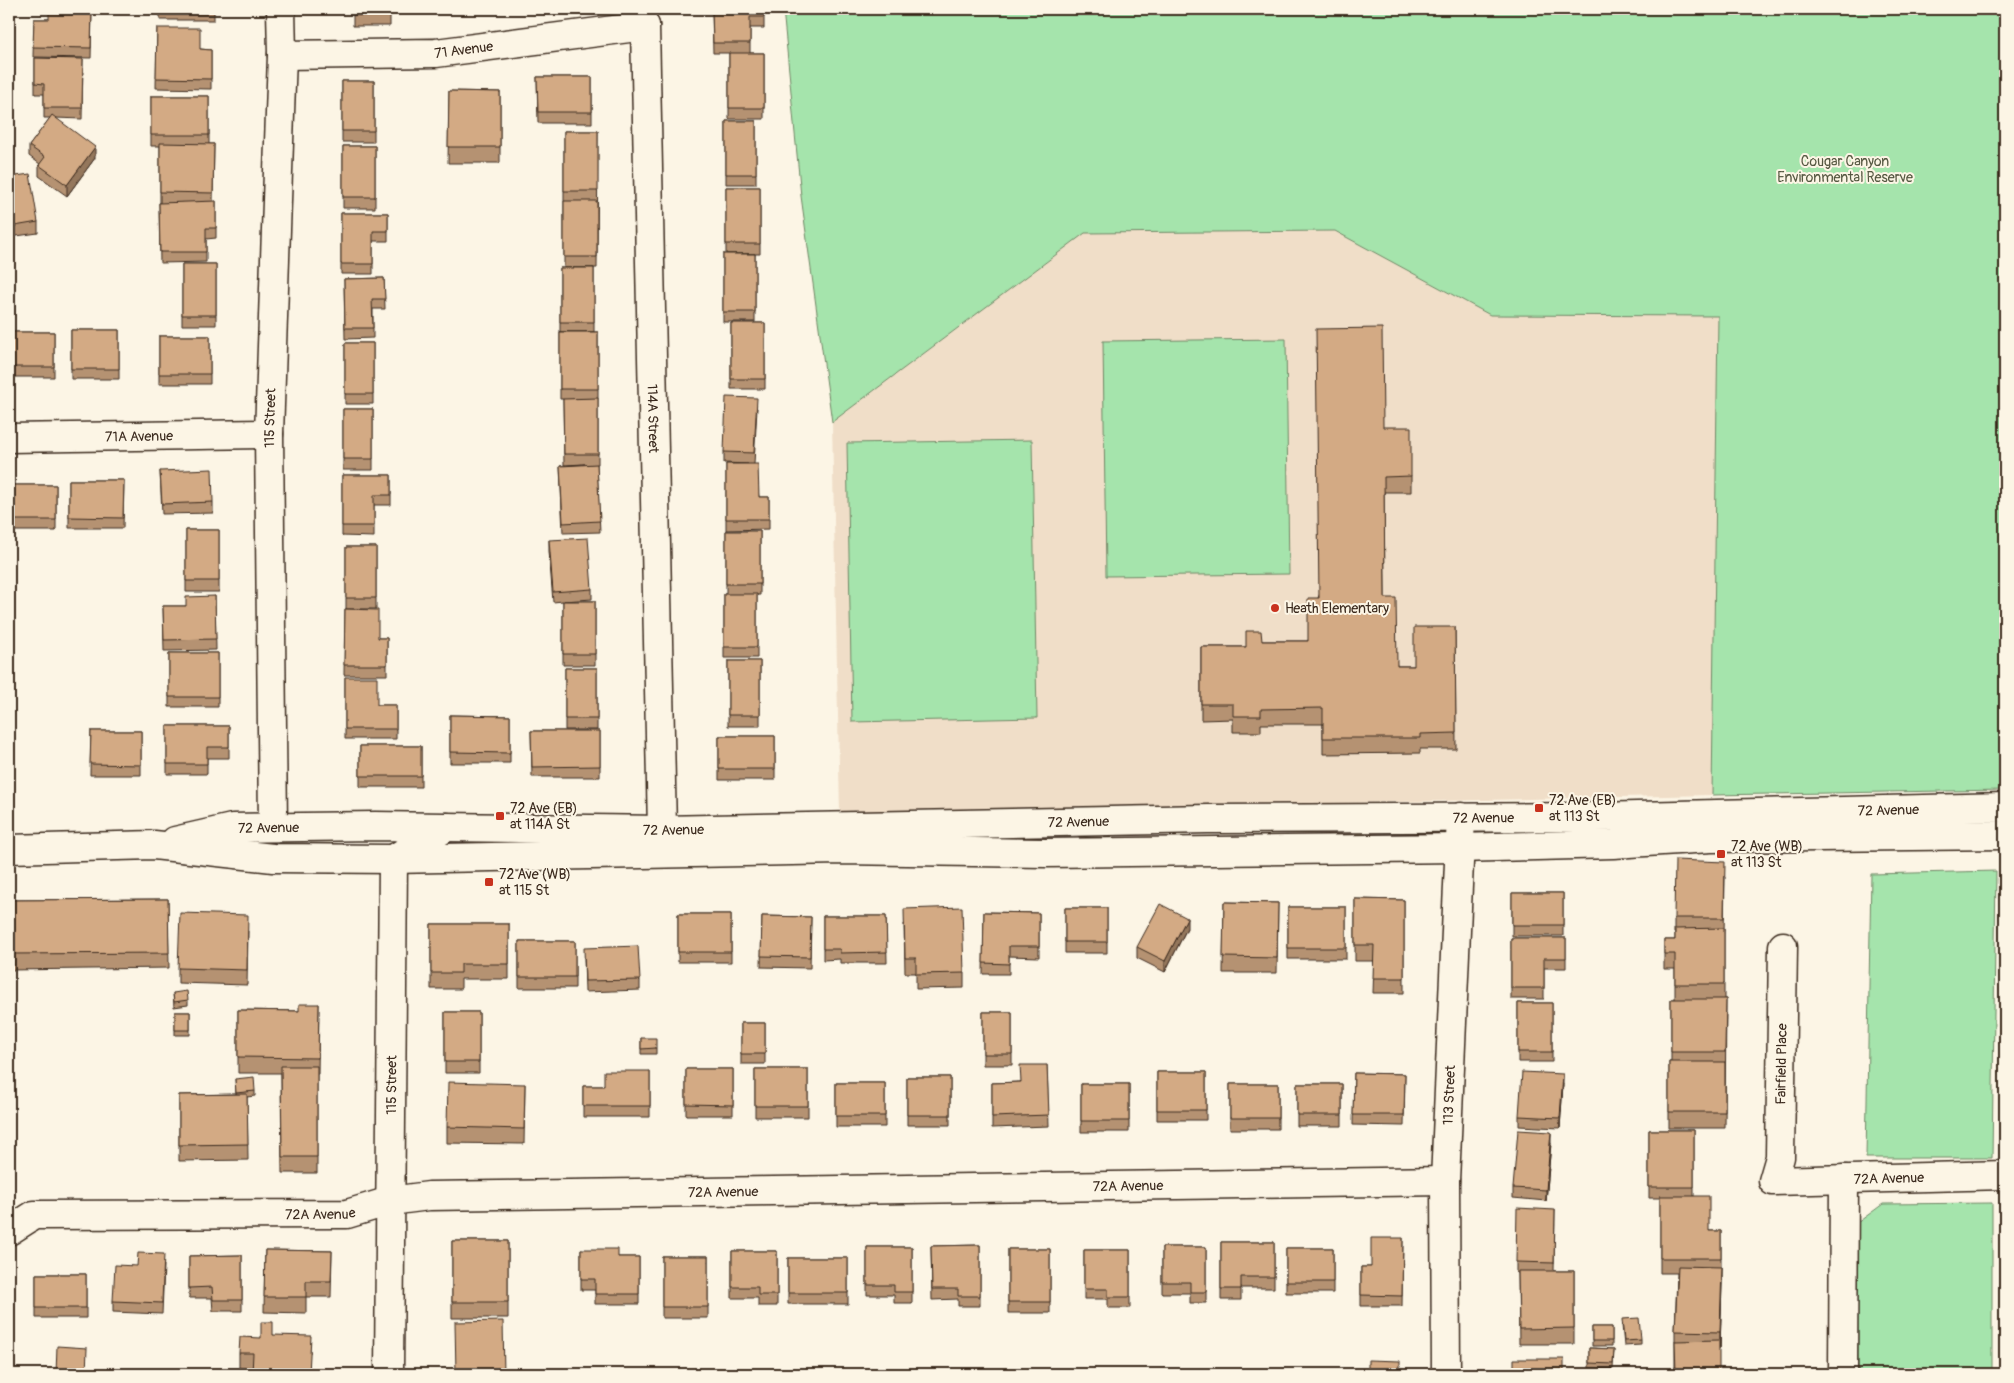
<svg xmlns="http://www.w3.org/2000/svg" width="2014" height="1383" viewBox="0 0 2014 1383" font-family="Pangolin,sans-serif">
	<rect width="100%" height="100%" fill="#fcf5e5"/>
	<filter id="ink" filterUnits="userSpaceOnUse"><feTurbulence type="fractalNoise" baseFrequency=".02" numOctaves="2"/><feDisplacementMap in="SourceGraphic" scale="10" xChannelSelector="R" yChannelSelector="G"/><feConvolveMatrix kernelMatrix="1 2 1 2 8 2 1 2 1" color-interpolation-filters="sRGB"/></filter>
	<g filter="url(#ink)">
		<path fill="#f0dec8" d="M1335,231L1490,315L1719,316L1712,795L840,814L832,422L1084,233Z"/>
		<path fill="#a5e4ac" stroke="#708765" d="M783,9H2005V790L1712,795L1718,316L1490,315L1335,231L1085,233L832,422L801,196Z
			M1286,339L1289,574L1106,576L1103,341Z
			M1032,440L1037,718L852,722L847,443Z
			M1996,871L1992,1158H1866L1871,874Z
			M1992,1203V1374H1858L1857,1223L1883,1204Z"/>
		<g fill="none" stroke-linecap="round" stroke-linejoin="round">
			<g stroke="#3b2a1e" stroke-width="31">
				<g id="street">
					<path id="s1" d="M638,9L645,26L662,830"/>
					<path id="s2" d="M282,55L436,53L645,26"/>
					<path id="s3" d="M9,438L269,434"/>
					<path id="s4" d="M273,827L269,434L282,55L281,9"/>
					<path id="s5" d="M1783,946L1780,1157L1773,1181L2005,1175"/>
					<path id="s6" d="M9,1231L34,1215L347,1214L390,1201L429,1196L1445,1181"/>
					<path id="s7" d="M389,1374L393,859L447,827"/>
					<path id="s8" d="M1446,1374L1445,1181L1461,817"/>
					<path d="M1843,1374L1844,1179"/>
				</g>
			</g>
			<g stroke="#3b2a1e" stroke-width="31">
				<g id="secondary">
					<path id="s9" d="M175,841L232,828L375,826L662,830L1208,819L1597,817L2005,807"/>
					<path d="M9,849L154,845L273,858L393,859L840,850L1046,853L1460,848L1613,844L1711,838L2005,835"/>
				</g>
			</g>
			<use href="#street" stroke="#fcf5e5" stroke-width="28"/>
			<use href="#secondary" stroke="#fcf5e5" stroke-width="28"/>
		</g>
		<path fill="#b59272" stroke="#3b2a1e" d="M92,9L91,58L33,57L34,19H49Z
			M160,9H214V20H160Z
			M353,9H390V26H353Z
			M532,9H548L546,14Z
			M712,9H764V28H750V53H764V119H729V53H713Z
			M157,28L200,49L211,50V89L156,88Z
			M35,58L83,59L82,119L56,118L95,158L67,196L39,176V165L40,164L29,156V146L50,118H44V94H35Z
			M537,77H592V123H538Z
			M342,81H374V142H342Z
			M449,91L500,92V163H448Z
			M151,96H209V144H214L213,202L216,201V238L206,239V262L160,263L159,203H160V146H151Z
			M726,121H756V184H726Z
			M564,131H598L597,268H564Z
			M343,146H375V208H343Z
			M9,177L38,222V233L9,237Z
			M726,187H760V254H726Z
			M341,213H388V241H373V274H341Z
			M723,254H755V322H723Z
			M182,264H216V325H182Z
			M560,268H594V332H560Z
			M384,278L385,309H373V338L345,339L344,279Z
			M731,323H765V389H731Z
			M71,330H119V379H71Z
			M9,332H54V377H9Z
			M560,332H598V464H597L600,532L563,533L560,466L585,464L564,465L563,399H560Z
			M159,336H210V384H159Z
			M345,343H373V404H345Z
			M757,408L754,464L759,497H769V529L726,530V464H748L724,463V452Z
			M343,409H373V470H343Z
			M1383,427L1411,476V492H1384L1385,598L1397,666H1414L1455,627L1456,749H1420V753L1323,754V724H1261V732H1233V719L1201,720V647H1246L1262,641H1308L1318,598Z
			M160,471L213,502V513L162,514Z
			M342,475H391V505H374V537L342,536Z
			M69,480H124L123,528H69Z
			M9,485H56V531H9Z
			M186,530H219V592H186Z
			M726,531H760V595H757V658H724V594H726Z
			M549,540L592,589V599L564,601H595V665H563V601L553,602L549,551Z
			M346,547H376V609H346Z
			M215,596L216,650L164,651L163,606H186Z
			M345,609L378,638H387V675H344Z
			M169,653H218V707H169Z
			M728,661H760V726H728Z
			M565,668H597V730H565Z
			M345,677L377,705H396V739H345Z
			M450,715L510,716V763H450Z
			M167,726H229V758H207V774H167Z
			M91,731H141V775H90Z
			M531,731H600V777H532Z
			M719,736H775V780H719Z
			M360,746H421V787H360Z
			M1725,877L1724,934V999H1726L1725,1128H1669V1062H1671V999H1675V969H1664V940H1675V933H1674V918Z
			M1512,893H1563V936H1512Z
			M168,899L169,968L9,970V900Z
			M1355,899L1404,900V993H1373L1374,961H1355Z
			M1224,902L1278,903L1277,973H1223Z
			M1288,907H1346V959H1288Z
			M1065,908H1107V953H1065Z
			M984,912L1039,913V957L1009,956V974H983Z
			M678,914H731V962H678Z
			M762,916L811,917L810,968L761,967Z
			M823,916H886L887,963H840V959L823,960Z
			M431,924H509V979H461V989H431Z
			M904,924L964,973V988L916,989V973H905Z
			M1187,928L1165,972L1137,958V947Z
			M248,931L247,985L178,983V968Z
			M1511,938H1566V968H1544V999H1511Z
			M519,941H575V988H519Z
			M584,958L640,980V990L585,992Z
			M173,993L188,1000V1005L174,1007Z
			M1518,1003H1552V1062H1518Z
			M319,1004L318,1074H317V1173H282L281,1073H238V1010L299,1011Z
			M175,1012H190V1035H175Z
			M445,1012H479V1073H445Z
			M983,1012H1012V1065H983Z
			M741,1023H765V1064H741Z
			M641,1038L656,1048V1054H641Z
			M1047,1065L1049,1126L992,1128V1083L1020,1082Z
			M686,1069H733V1115H686Z
			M755,1069H808V1117H755Z
			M650,1071V1117H583V1086H604Z
			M1157,1072H1206V1120H1157Z
			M1354,1073L1405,1074L1404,1126L1353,1125Z
			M907,1077H950V1125H907Z
			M235,1079L255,1091V1096L247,1097L248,1160L179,1161V1095L236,1094Z
			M836,1083H885V1127H836Z
			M525,1084L524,1144L447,1143V1127Z
			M1081,1084H1129V1132H1081Z
			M1230,1084H1278V1129H1230Z
			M1297,1084H1342V1126H1297Z
			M1563,1084L1560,1128L1519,1126V1116Z
			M1649,1130H1694V1196L1709,1231H1721V1267L1722,1283L1720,1348L1675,1374V1331L1677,1273H1660V1198H1649Z
			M1551,1143L1546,1201L1513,1198V1188Z
			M1555,1210L1554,1271H1574V1344H1519L1518,1273H1516V1262Z
			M1403,1238L1402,1306H1361V1267H1371Z
			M452,1241H508V1318H452Z
			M1221,1242H1274V1288H1241V1300H1221Z
			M980,1245V1306H958V1299L932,1300L931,1246Z
			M867,1247H912V1303H894V1295H867Z
			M1162,1247H1206V1303H1190V1293H1162Z
			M1286,1248H1333V1293H1286Z
			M581,1249L618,1257H639V1304H595V1290H581Z
			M1008,1249H1050V1313H1008Z
			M265,1250L332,1251L331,1297H306V1313L264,1312Z
			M1084,1250H1130V1308H1108V1299H1084Z
			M732,1251H777V1306H758V1298H732Z
			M242,1255V1311H213L212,1298H189V1256Z
			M662,1256H708V1318H662Z
			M788,1258H848V1304H788Z
			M164,1265L162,1314L113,1312V1301L137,1266Z
			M36,1274H86V1318H36Z
			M1622,1325L1641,1340V1345L1624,1346Z
			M1592,1327H1612V1346H1592Z
			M273,1335L311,1352L253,1369L239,1368V1353L261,1338Z
			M1589,1348L1614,1349L1613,1369L1589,1368Z"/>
		<path fill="#94775c" stroke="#3b2a1e" d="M95,147V158L67,196V185Z
			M1187,918V928L1165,972V961Z
			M1563,1074V1084L1560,1128V1118Z
			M1551,1132V1143L1546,1201V1190Z
			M1722,1267V1283L1720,1348V1332Z"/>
		<path fill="#d3aa84" stroke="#3b2a1e" d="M49,9H92L91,48L33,47L34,19H49Z
			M160,9H214V10H160Z
			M353,9H390V15H353Z
			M712,9H764V17H750V43H713Z
			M157,28H200V49L211,50V79L156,78Z
			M729,53H764V108H729Z
			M35,58L83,59L82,108H44V84L35,83Z
			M537,77H592V112H538Z
			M342,81H374V131H342Z
			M449,91L500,92V147H448Z
			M151,96H209V135H151Z
			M52,115L95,147L67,185L39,165L45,157L29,146Z
			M726,121H756V174H726Z
			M564,131H598V191H564Z
			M160,143L214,144L213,193L160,192Z
			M343,146H375V197H343Z
			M30,174L38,222L9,227V177Z
			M726,187H760V244H726Z
			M216,201V228H206V252H160L159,203Z
			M564,201H597V257H564Z
			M341,213H388V231H373V264H341Z
			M723,254H755V312H723Z
			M182,264H216V315H182Z
			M560,268H594V322H560Z
			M384,278L385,299H372L373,328H345L344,279Z
			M731,323H765V379H731Z
			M1382,328L1383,427H1411V476L1384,477L1385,598H1396L1397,666H1414V627H1455L1456,733L1420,734V738H1323V708L1261,709V716H1233V704H1201V647H1246V631H1261L1262,641H1308V598H1319L1316,329Z
			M71,330H119V369H71Z
			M9,332H54V367H9Z
			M560,332H598V389H560Z
			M159,336H210V374H159Z
			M345,343H373V394H345Z
			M726,397L757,398L754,453L724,452Z
			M598,398V454H564L563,399Z
			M343,409H373V459H343Z
			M597,464L600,521L563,523L560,466Z
			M726,464H758L759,497H769V519H726Z
			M212,469L213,502L162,504L160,471Z
			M342,475H391V495H374V526H342Z
			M69,480H124L123,518L69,517Z
			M9,485H56V520H9Z
			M186,530H219V581H186Z
			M726,531H760V584H726Z
			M588,538L592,589L553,592L549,540Z
			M346,547H376V598H346Z
			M724,594H757V647H724Z
			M215,596L216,639L164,640L163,606H186V597Z
			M563,601H595V654H563Z
			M345,609L378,610V638H387V665H344Z
			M169,653H218V697H169Z
			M728,661H760V715H728Z
			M565,668H597V719H565Z
			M345,677H377V705H396V729H345Z
			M450,715L510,716V753L450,752Z
			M167,726H229V747H207V764H167Z
			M91,731H141V765L90,764Z
			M531,731H600V766L532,767Z
			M719,736H775V769H719Z
			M360,746H421V776H360Z
			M1675,860L1725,862L1724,918H1674Z
			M1512,893H1563V925H1512Z
			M168,899L169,953L9,954V900Z
			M1355,899L1404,900V978H1373L1374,945H1355Z
			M1224,902L1278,903L1277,958L1223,957Z
			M1160,904L1187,918L1165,961L1137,947Z
			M962,907L964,973L916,974V958H905L904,909Z
			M1288,907H1346V948H1288Z
			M1065,908H1107V942H1065Z
			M984,912L1039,913V946H1009V964L983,963Z
			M180,913L248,915L247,970L178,968Z
			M678,914H731V952H678Z
			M762,916L811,917L810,957L761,956Z
			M823,916H886L887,952L840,953V949H823Z
			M431,924H509V964H461V973H431Z
			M1724,928V984H1675V954H1664V940H1675V929Z
			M1511,938H1566V958H1544V988H1511Z
			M519,941H575V977H519Z
			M638,946L640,980L585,981L584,948Z
			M187,991L188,1000L174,1002L173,993Z
			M1671,999H1726L1725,1052H1671Z
			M1518,1003H1552V1052H1518Z
			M299,1004H319L318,1058L238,1057V1010L299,1011Z
			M175,1012H190V1030H175Z
			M445,1012H479V1062H445Z
			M983,1012H1012V1054H983Z
			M741,1023H765V1054H741Z
			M641,1038H656V1048L641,1049Z
			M1669,1062H1725V1112H1669Z
			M1020,1065H1047L1049,1115L992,1117V1083L1021,1082Z
			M281,1066H317V1157H282Z
			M686,1069H733V1105L686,1104Z
			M755,1069H808V1106H755Z
			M604,1071H650V1106H583V1086H604Z
			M1157,1072H1206V1110H1157Z
			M1522,1072L1563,1074L1560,1118L1519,1116Z
			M1354,1073L1405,1074L1404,1115H1353Z
			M254,1077L255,1091L236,1093L235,1079Z
			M907,1077H950V1115H907Z
			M448,1082L525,1084L524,1129L447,1127Z
			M836,1083H885V1116H836Z
			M1081,1084H1129V1121H1081Z
			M1230,1084H1278V1118H1230Z
			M1297,1084H1342V1115H1297Z
			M247,1094L248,1144L179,1145V1095Z
			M1518,1130L1551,1132L1546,1190L1513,1188Z
			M1649,1130H1694V1187H1649Z
			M1660,1196H1709V1231H1721V1258H1660Z
			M1517,1208L1555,1210L1554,1263L1516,1262Z
			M1371,1238H1403L1402,1296L1361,1295V1267H1371Z
			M452,1241H508V1302H452Z
			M1221,1242H1274V1277H1241V1289H1221Z
			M980,1245V1296H958V1289H932L931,1246Z
			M867,1247H912V1292H894V1285H867Z
			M1162,1247H1206V1292H1190V1282H1162Z
			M1286,1248H1333V1282H1286Z
			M581,1249H618V1257H639V1294H595V1279H581Z
			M1008,1249H1050V1302H1008Z
			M265,1250L332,1251L331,1281H306V1297H264Z
			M1084,1250H1130V1297H1108V1289H1084Z
			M732,1251H777V1295H758V1287H732Z
			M138,1253L164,1254L162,1303L113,1301L115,1265L137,1266Z
			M242,1255V1300H213L212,1287L189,1288V1256Z
			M662,1256H708V1307H662Z
			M788,1258H848V1293H788Z
			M1678,1266L1722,1267L1720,1332L1675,1331Z
			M1518,1271H1574V1328L1519,1329Z
			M36,1274H86V1308H36Z
			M1639,1318L1641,1340L1624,1341L1622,1319Z
			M503,1321L504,1374H456L455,1322Z
			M261,1322H273V1335L311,1336L309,1374H252L253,1353H239L240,1337L261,1338Z
			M1592,1327H1612V1341H1592Z
			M1719,1340V1374H1676L1675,1341Z
			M57,1346L87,1348L86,1374H56Z
			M1589,1348L1614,1349L1613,1364L1589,1363Z
			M1514,1359H1564V1374H1514Z
			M1368,1360L1400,1361V1374H1368Z"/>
	</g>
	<g fill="#c8321e" stroke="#fcf5e5" stroke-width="2">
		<circle cx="1275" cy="608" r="5"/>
		<rect x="1534" y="803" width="10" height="10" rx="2.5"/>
		<rect x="495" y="811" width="10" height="10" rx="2.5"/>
		<rect x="1716" y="849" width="10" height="10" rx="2.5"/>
		<rect x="484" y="877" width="10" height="10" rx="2.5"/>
	</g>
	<g text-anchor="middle" stroke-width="4" stroke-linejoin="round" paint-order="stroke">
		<g font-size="14" fill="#3b2a1e" stroke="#fcf5e5">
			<text dy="5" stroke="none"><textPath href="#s2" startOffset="182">71 Avenue</textPath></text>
			<text dy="5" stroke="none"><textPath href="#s4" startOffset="409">115 Street</textPath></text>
			<text dy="5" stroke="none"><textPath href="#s1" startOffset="411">114A Street</textPath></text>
			<text dy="5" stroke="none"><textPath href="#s3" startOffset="130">71A Avenue</textPath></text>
			<text dy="5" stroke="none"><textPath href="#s9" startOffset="1715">72 Avenue</textPath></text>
			<text dy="5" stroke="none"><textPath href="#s9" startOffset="1310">72 Avenue</textPath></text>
			<text dy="5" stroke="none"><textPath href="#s9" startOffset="905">72 Avenue</textPath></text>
			<text dy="5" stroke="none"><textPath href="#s9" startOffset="95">72 Avenue</textPath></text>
			<text dy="5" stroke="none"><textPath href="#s9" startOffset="500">72 Avenue</textPath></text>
			<text transform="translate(1781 1064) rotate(-89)" y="5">Fairfield Place</text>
			<text dy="5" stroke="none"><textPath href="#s7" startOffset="289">115 Street</textPath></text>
			<text dy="5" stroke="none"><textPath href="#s8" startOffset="279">113 Street</textPath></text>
			<text dy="5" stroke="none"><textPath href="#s5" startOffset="352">72A Avenue</textPath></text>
			<text dy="5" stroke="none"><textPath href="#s6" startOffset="1126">72A Avenue</textPath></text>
			<text dy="5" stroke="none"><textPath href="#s6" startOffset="721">72A Avenue</textPath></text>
			<text dy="5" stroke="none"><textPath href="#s6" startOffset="316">72A Avenue</textPath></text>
		</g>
		<g font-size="14" fill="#565842" stroke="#fcf5e5">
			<text x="1845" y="166">Cougar Canyon<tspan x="1845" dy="16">Environmental Reserve</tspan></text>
		</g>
		<g font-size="14" fill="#3b2a1e" stroke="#fcf5e5" text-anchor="start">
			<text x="1285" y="613">Heath Elementary</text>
			<text x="1549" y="805">72 Ave (EB)<tspan x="1549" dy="16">at 113 St</tspan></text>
			<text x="510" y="813">72 Ave (EB)<tspan x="510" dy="16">at 114A St</tspan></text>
			<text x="1731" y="851">72 Ave (WB)<tspan x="1731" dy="16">at 113 St</tspan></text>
			<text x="499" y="879">72 Ave (WB)<tspan x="499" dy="16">at 115 St</tspan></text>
		</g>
	</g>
	<rect width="2014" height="1383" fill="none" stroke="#fcf5e5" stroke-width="30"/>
	<rect x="15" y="15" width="1984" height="1353" fill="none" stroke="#3b2a1e" stroke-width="2" filter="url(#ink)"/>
</svg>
